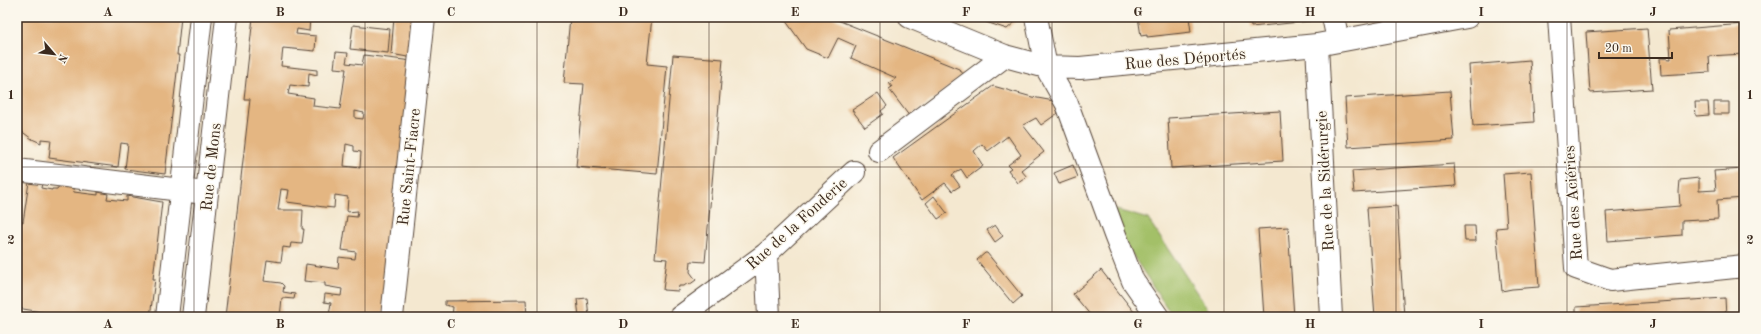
<svg xmlns="http://www.w3.org/2000/svg" width="1761" height="334" viewBox="0 0 1761 334" font-family="'Old Standard TT',serif">
	<rect width="100%" height="100%" fill="#fbf7ec"/>
	<filter id="ink" filterUnits="userSpaceOnUse"><feTurbulence type="fractalNoise" baseFrequency=".025" numOctaves="2"/><feDisplacementMap in="SourceGraphic" scale="8" xChannelSelector="R" yChannelSelector="G"/><feConvolveMatrix kernelMatrix="1 2 1 2 8 2 1 2 1" color-interpolation-filters="sRGB"/></filter>
	<filter id="wash" filterUnits="userSpaceOnUse"><feTurbulence type="fractalNoise" baseFrequency=".012" numOctaves="4" result="noise"/><feDisplacementMap in="SourceGraphic" scale="16" xChannelSelector="R" yChannelSelector="G"/><feGaussianBlur stdDeviation="0.9" result="paint"/><feColorMatrix in="noise" values="0 0 0 0 0 0 0 0 0 0 0 0 0 0 0 0 0 1.4 0 .05"/><feComposite in="paint" operator="in"/></filter>
	<g filter="url(#wash)">
		<rect width="100%" height="100%" fill="#f4e8d0"/>
		<path fill="#a3c067" stroke="#6f7542" d="M1113,209L1148,219L1213,317H1173L1126,245Z"/>
		<g id="blocks">
			<path fill="#e4b682" fill-rule="evenodd" d="M17,17H181L177,55H179L165,174L125,169L128,144L121,143L118,167L49,158L51,140L41,139V143L32,139L17,128Z
				M253,17H310L309,31L297,29L296,34L316,36L315,51L283,48L281,66L317,70V75L309,73L308,87L290,85L288,94L314,98L313,106L340,109L346,69L334,68L336,52L348,53L346,63L362,65L364,55L412,61L383,317H341L329,315L331,303L324,302L325,294L341,296L342,289L325,286V283L304,281L306,264L338,269L339,257L355,259L356,252L342,250L347,216L357,217L358,211L347,212L348,197L335,195L334,208L324,207L287,202L289,190L281,189L278,210H303L302,229H304L302,244L291,243L290,248L283,247L281,262L267,260L264,281L281,283L284,286L283,292L295,294L294,299L282,298L280,317H225L250,99H244ZM355,111L364,113L363,119L355,118ZM346,144L354,146V151L361,152L360,168L344,166Z
				M394,17H417L413,58L391,54Z
				M570,17H652L647,64L667,66L657,174L576,167L584,84L564,83Z
				M783,17H830L959,69L964,75L910,117L889,89L892,87L889,83L896,78L851,58L856,46L838,38L828,58L806,49Z
				M985,17H1014L1015,22L1007,29L986,22Z
				M1138,17H1189L1191,32L1147,37V35L1141,36Z
				M1250,17H1313L1310,21L1251,27Z
				M1744,24V54L1709,56L1710,72L1661,75L1660,58L1671,59L1669,30Z
				M353,25L390,29L388,53L350,49Z
				M1647,28L1652,89L1590,93L1586,32Z
				M673,55L723,59L705,262L691,261L690,272L696,280L689,285L688,283L684,286H679L678,291L663,290L667,259L655,258Z
				M1530,60L1534,122L1473,126L1469,65Z
				M993,86L1032,97L1054,101L1058,113L1041,125L1036,118L1023,125L1044,152L1021,170L1027,177L1018,183L1008,170L1011,168L1008,165L1021,155L1008,136L988,151L982,144L974,151L983,166L967,178L961,169L952,175L960,186L952,191L945,183L922,200L893,158Z
				M1450,91L1454,140L1348,147L1345,98Z
				M878,93L887,106L881,111L883,114L865,127L852,110Z
				M1695,102H1708L1709,115L1696,116Z
				M1714,102H1729V114H1714Z
				M1280,111L1283,161L1171,168L1168,118Z
				M1454,164L1456,186L1354,193L1352,171Z
				M1073,165L1078,177L1059,184L1054,173Z
				M1744,169V198L1717,200L1718,219L1682,221V235L1608,241L1606,212L1680,206L1679,192L1680,180L1699,178V191L1716,190L1714,171Z
				M1531,172L1539,287L1512,289L1502,291L1496,228L1507,227L1503,174Z
				M29,182L42,183L41,188L52,190V189H57L60,185L72,186L74,192L98,195V192L108,194L107,199L127,201V196L162,202L153,279H155L150,317H60V315L17,308V221L23,222Z
				M934,196L947,213L938,219L926,203Z
				M1397,206L1404,317H1375L1367,208Z
				M995,225L1003,236L995,242L987,230Z
				M1464,226H1475L1476,241H1465Z
				M1288,227L1294,317H1264L1258,229Z
				M985,253H987L1022,296L1013,304L977,260Z
				M1101,270L1127,303L1138,317H1092L1073,294Z
				M587,298L589,317H579L577,299Z
				M1725,298L1726,317H1576V307Z
				M526,300L527,317H452L453,307L445,305V301Z
				M1419,315V317H1407L1406,316Z"/>
		</g>
	</g>
	<g filter="url(#ink)">
		<use href="#blocks" fill-opacity="0" stroke="#574639" stroke-width="1"/>
		<g fill="none" stroke-linecap="round" stroke-linejoin="round">
			<g stroke="#574639" stroke-width="24">
				<path id="minor" d="M910,17L1005,56L1046,67L1080,68L1317,45L1467,17
					M1036,17L1046,67L1067,104L1115,235L1133,281L1158,317
					M1333,17L1338,40
					M1559,17L1576,268L1610,280L1744,266
					M1317,45L1331,317
					M879,151L1005,56
					M17,170L197,192
					M766,254L769,317
					M167,317L201,17
					M392,317L424,17
					M680,317L766,254L854,172"/>
			</g>
			<g stroke="#574639" stroke-width="24">
				<path id="major" d="M193,317L227,17"/>
			</g>
			<use href="#minor" stroke="#fff" stroke-width="22"/>
			<use href="#major" stroke="#fff" stroke-width="22"/>
		</g>
	</g>
	<path fill="none" stroke="#3b2a1e" stroke-width="1" stroke-opacity="0.55" d="M194,17V317M365,17V317M537,17V317M709,17V317M880,17V317M1052,17V317M1224,17V317M1396,17V317M1567,17V317M17,167H1744"/>
	<g text-anchor="middle" stroke-width="3" stroke-linejoin="round" paint-order="stroke">
		<g font-size="16" fill="#3b2a1e" stroke="#fbf7ec">
			<text transform="translate(1185 58) rotate(-5)" y="6">Rue des Déportés</text>
			<text transform="translate(210 167) rotate(-84)" y="6">Rue de Mons</text>
			<text transform="translate(408 167) rotate(-84)" y="6">Rue Saint-Fiacre</text>
			<text transform="translate(1324 181) rotate(-93)" y="6">Rue de la Sidérurgie</text>
			<text transform="translate(1572 203) rotate(-94)" y="6">Rue des Aciéries</text>
			<text transform="translate(796 223) rotate(-42)" y="6">Rue de la Fonderie</text>
		</g>
	</g>
	<rect width="1761" height="334" fill="none" stroke="#fbf7ec" stroke-width="44"/>
	<g transform="translate(54 54) rotate(118)" stroke="#fbf7ec" stroke-width="3" paint-order="stroke">
	<path d="M0-3L7 15L0 10L-7 15Z" fill="#3b2a1e"/>
	<text y="-6" font-size="11" font-weight="bold" text-anchor="middle" fill="#3b2a1e">N</text>
	</g>
	<path d="M1599 52v6h73v-6" fill="none" stroke="#3b2a1e" stroke-width="2"/>
	<text x="1605" y="52" font-size="12" fill="#3b2a1e" stroke="#fbf7ec" stroke-width="3" paint-order="stroke">20 m</text>
	<rect x="22" y="22" width="1717" height="290" fill="none" stroke="#3b2a1e" stroke-width="1.5"/>
	<g font-size="13" text-anchor="middle" font-weight="bold" fill="#3b2a1e">
		<text x="108" y="16">A</text>
		<text x="280" y="16">B</text>
		<text x="451" y="16">C</text>
		<text x="623" y="16">D</text>
		<text x="795" y="16">E</text>
		<text x="966" y="16">F</text>
		<text x="1138" y="16">G</text>
		<text x="1310" y="16">H</text>
		<text x="1481" y="16">I</text>
		<text x="1653" y="16">J</text>
		<text x="11" y="99">1</text>
		<text x="1750" y="99">1</text>
		<text x="11" y="244">2</text>
		<text x="1750" y="244">2</text>
		<text x="108" y="328">A</text>
		<text x="280" y="328">B</text>
		<text x="451" y="328">C</text>
		<text x="623" y="328">D</text>
		<text x="795" y="328">E</text>
		<text x="966" y="328">F</text>
		<text x="1138" y="328">G</text>
		<text x="1310" y="328">H</text>
		<text x="1481" y="328">I</text>
		<text x="1653" y="328">J</text>
	</g>
</svg>
